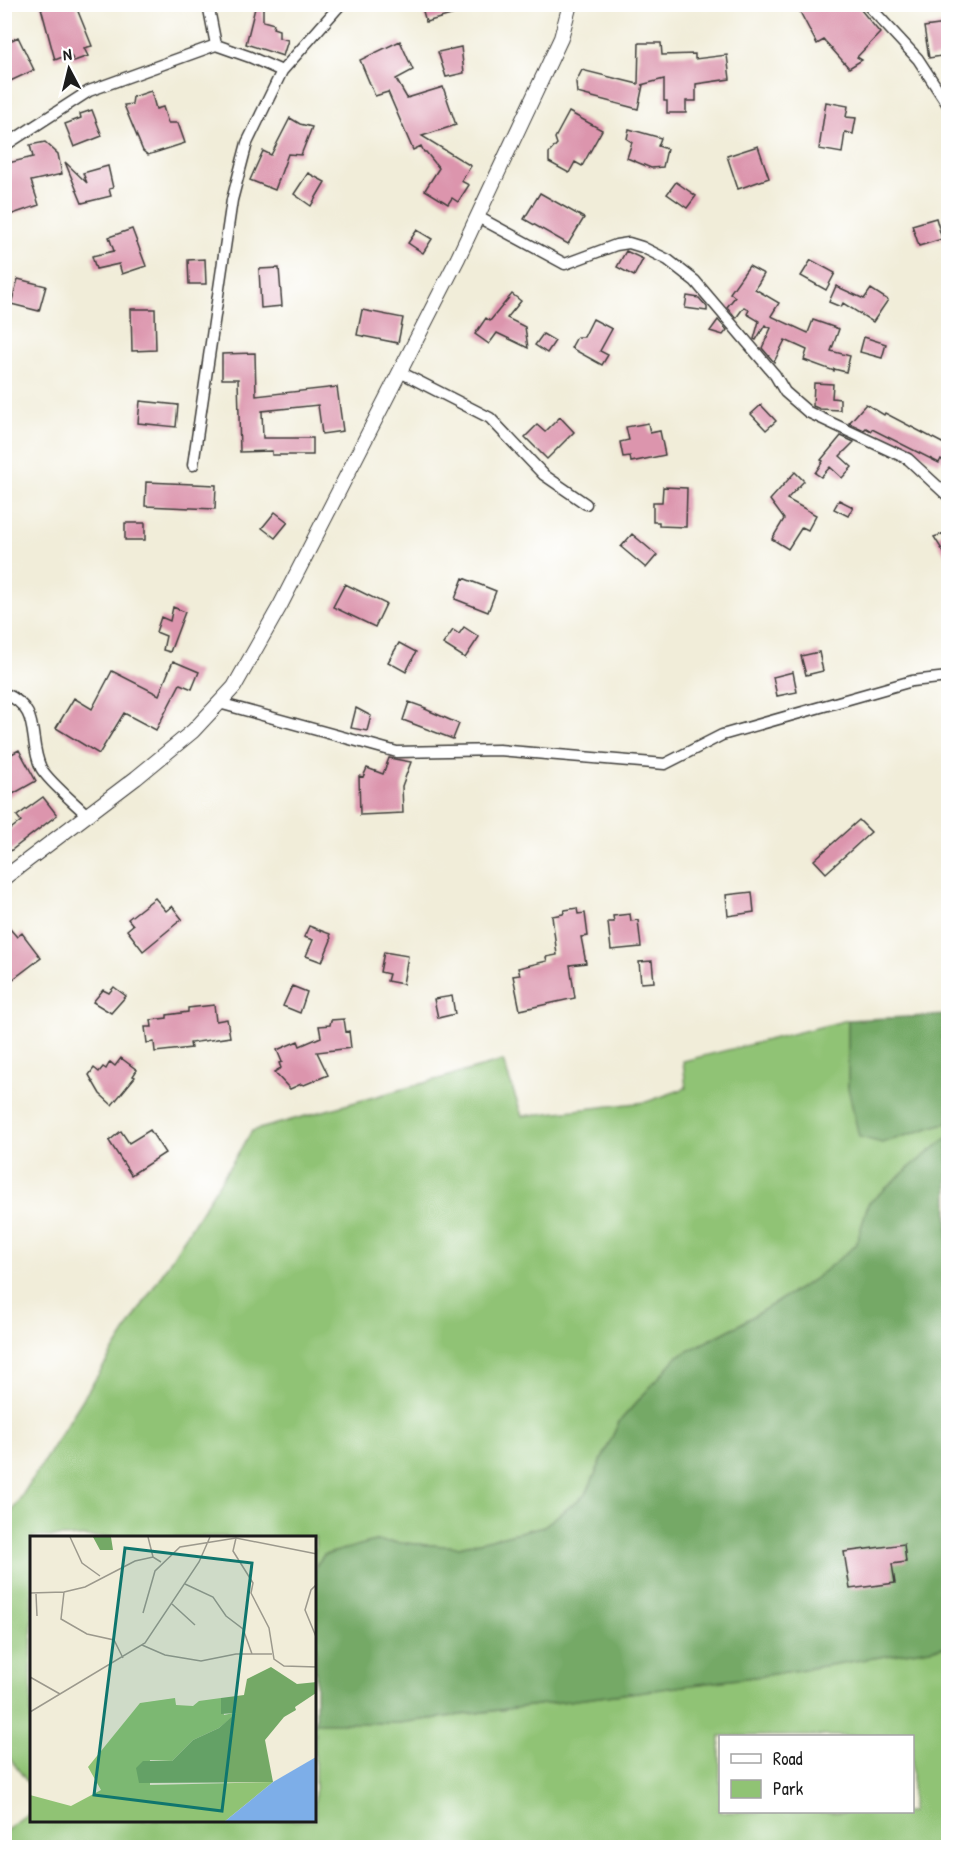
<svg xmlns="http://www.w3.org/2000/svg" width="953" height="1852" viewBox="0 0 953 1852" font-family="'Patrick Hand',sans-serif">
	<rect width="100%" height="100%" fill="#fff"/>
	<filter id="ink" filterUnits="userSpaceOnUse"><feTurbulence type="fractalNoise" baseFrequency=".0167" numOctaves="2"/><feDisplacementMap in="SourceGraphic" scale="12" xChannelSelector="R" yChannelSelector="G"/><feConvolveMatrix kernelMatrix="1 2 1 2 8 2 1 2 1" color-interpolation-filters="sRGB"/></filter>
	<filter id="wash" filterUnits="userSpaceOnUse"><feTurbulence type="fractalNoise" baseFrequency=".008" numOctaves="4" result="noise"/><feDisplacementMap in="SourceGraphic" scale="24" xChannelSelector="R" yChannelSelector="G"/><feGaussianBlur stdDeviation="1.35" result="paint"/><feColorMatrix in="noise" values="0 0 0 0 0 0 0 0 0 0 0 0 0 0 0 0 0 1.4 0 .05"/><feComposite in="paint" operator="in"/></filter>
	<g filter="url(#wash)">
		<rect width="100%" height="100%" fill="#f1edd9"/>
		<path fill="#90c374" stroke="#567048" stroke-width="1.5" fill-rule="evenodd" d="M848,1020V1088L882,1143L948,1122V1137L909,1168L868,1204L857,1245L813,1280L737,1326L678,1356L619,1422L586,1494L544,1526L459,1547L375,1541L324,1555L315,1567V1537H32L31,1787L5,1752L4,1524L252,1131L503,1061L522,1116L646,1102L686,1088L683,1061Z
			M948,1646V1847L5,1848L4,1832L31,1812L32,1820H315V1722L399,1723L761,1676ZM720,1736H912V1812H720Z"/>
		<path fill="#74a966" stroke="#486241" stroke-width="1.5" d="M948,1015V1122L882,1143L859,1137L848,1088V1020Z
			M948,1137V1646L761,1676L399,1723H316L315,1567L324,1555L375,1541L459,1547L544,1526L586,1494L619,1422L678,1356L737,1326L813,1280L856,1245L868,1204L909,1168Z"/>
		<g id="blocks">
			<path fill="#dc95ad" d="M40,4H75L92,46L84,48L88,56L74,61L70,54L55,60Z
				M256,4H263V21L274,24L273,28L279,30V38L288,40L283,56L246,44Z
				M421,4H476V8L426,22Z
				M807,4H856L880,33L857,57L862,60L849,68L824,40L817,44L799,10Z
				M946,24L948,55L929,58L924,27Z
				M18,37L34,70L4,84V44Z
				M400,41L413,70L396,79L407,98L443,87L456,125L422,136L471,166L461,181L469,185L458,202L452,198L448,204L425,190L439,168L426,152H424L421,146L413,150L388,92L375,96L360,60Z
				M639,43H661L662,55L695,54V59L727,55L730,79L696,84V101H686V113H667V101H664V79L641,85H643L638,109L577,93L576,82L582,70L638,84Z
				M461,47L464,73L446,77L438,52Z
				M151,91L156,109L163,107L168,123H178L185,143L148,155L143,151L124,105L132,104L133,97Z
				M826,102L848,106L846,117L856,118L853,134L845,132L842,153L819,149Z
				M92,110L102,136L74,147L65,124L81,118L80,114Z
				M569,112L602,130L582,166L575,162L569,173L549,162V153L557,144L555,138Z
				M290,118L300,124L312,127L301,155L288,154L275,190L250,180L263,151L271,155Z
				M629,129L661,138L658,146L667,149L663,167L651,168L627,158L632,142L627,139Z
				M45,142L58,154L62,174L31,181L39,205L4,217V164L33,157L30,145Z
				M758,146L769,178L738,189L727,156Z
				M65,162L87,183L83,173L108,166L113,188L109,189L111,196L82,203Z
				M308,173L325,182L311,206L294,194Z
				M676,182L696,196L687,208L667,194Z
				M540,193L584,218L568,244L524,219Z
				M936,218L942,239L919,246L912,225Z
				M132,229L146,266L122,274L119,264L96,269L92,256L114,251L109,237Z
				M417,230L432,239L423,253L408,243Z
				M626,251L643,259L634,276L617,267Z
				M205,259L206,284H189L188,260Z
				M811,260L835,273L826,290L801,276Z
				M749,266L764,274L755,289L779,303L771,316L808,333L813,320L839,329L831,351L850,356L846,372L834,369V371L804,360L807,350L785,340L774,362L762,348L771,328L765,325L756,340L754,339L759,321L747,314L749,310L744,307L736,318L727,307L735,297L730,293Z
				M279,268L282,306L261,308L259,269Z
				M18,279L46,286L39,311L11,304Z
				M836,286L864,299L871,289L888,300L873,322L843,303L841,307L829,302Z
				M512,294L521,301L507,318L525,327L528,348L497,333L489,344L475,334L486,318L490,321Z
				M687,296L699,298L707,307V311L685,308Z
				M131,309H155L156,350L132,351Z
				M362,310L403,318L398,343L357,335Z
				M593,319L612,329L600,351L608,355L602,365L571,348L577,337H584Z
				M718,320L727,330L723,335L710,331Z
				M543,334L555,341L547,353L535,345Z
				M864,337L886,344L882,358L860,352Z
				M255,353L256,396L337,387L343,431L322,434L318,405L262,411L263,438H313V455H272V451L240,452L238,379H222V354Z
				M814,383L833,384L832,398L840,399V410L820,409L813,406Z
				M140,401L178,405L176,427L138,423Z
				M866,404L884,415L885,413L948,446V466L941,459L939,463L872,429L871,431L866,428L864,430L849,423Z
				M761,405L776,421L766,430L751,414Z
				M560,417L574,432L547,459L525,437L537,425L545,432Z
				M648,423L650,433L660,431L665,455L631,462L630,456L623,457L620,442L629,440L626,427Z
				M841,436L854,442L840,456L852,467L842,478L830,467L821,477L815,473L823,461L821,460Z
				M795,472L804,481L787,499L816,515L808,530L802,527L788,549L772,539L784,519L770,500Z
				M146,482L216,485L215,509L145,506Z
				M663,487L687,488L686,527L659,526V522H653V502H662Z
				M839,500L853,507L848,516L834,509Z
				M275,512L288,522L275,538L262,528Z
				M125,523H145V540H125Z
				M948,532V559L934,537Z
				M632,534L657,555L646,568L621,547Z
				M463,578L496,591L488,612L455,599Z
				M345,584L386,604L375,627L333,607Z
				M173,607L185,612L170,652L163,650L166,636L156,632L161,617L170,621Z
				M464,627L479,637L465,658L443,644L453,630L459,634Z
				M399,643L416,652L406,672L388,662Z
				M819,652L823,671L806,675L801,656Z
				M173,661L199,672L192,689L180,684L156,730L124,713L99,754L56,728L74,698L92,709L112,671L159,695Z
				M793,672L797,692L777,696L773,677Z
				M409,702L426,708L425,709L459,724L453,739L403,720Z
				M356,708L371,716L367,731L351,728Z
				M19,750L36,781L4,799V758Z
				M389,758L411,762L402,786L403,813L360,815L359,776L363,777L367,768L383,774Z
				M43,797L57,815L4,856V834L21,821L17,816Z
				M859,820L871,832L826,873L814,860Z
				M752,892L754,912L728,916L726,895Z
				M155,898L166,911L172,906L182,919L143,951L127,930L133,925L128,919Z
				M577,908L578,914L585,913L588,936L581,937L586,963L570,965L575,998L520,1010L513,976L520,975L518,968L547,961L546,957L557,955L552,916L563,914L565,910Z
				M630,914L631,921L638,920L641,947L611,950L608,922H614L613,916Z
				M4,922L17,937L22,933L41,958L4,986Z
				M309,926L330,934L331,940L322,962L306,956L313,940L304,937Z
				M384,952L408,956L403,984L387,981L389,974L380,972Z
				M652,961L654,982L641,983L639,962Z
				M292,986L307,992L300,1013L283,1006Z
				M114,987L126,996L111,1013L93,1002L103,990L109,993Z
				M452,996L455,1014L438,1018L434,999Z
				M214,1005L216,1021L227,1019L230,1037L190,1043L191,1048L155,1052L154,1042L147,1043L145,1027H152L151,1020L167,1018V1015L188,1012V1008Z
				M344,1019L346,1032L349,1031L351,1048L317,1052L328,1075L304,1085L301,1084L290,1089L274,1072L281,1068L279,1063L282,1062L277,1050L298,1041L300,1046L321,1037L319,1026L330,1025L331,1020Z
				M121,1058L137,1070L133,1076L135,1077L112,1105L100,1094L89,1075L94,1068L99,1072L103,1067L106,1069L110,1062L115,1066Z
				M150,1130L165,1153L131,1175L109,1141L121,1131L129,1143Z
				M904,1544L906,1562L892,1564L895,1583L850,1589L844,1552Z"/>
		</g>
	</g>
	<g filter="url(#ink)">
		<use href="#blocks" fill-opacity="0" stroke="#3c3b38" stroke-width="1.5"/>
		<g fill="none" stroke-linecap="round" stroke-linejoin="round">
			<g stroke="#3c3b38" stroke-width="13">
				<path id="minor" d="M208,4L216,45
					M867,4L918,59L948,105
					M4,146L89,91L216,45L250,57L282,71
					M478,217L565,264L616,245L629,243L642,247L668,260L695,281L775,375L785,392L808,412L908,459L948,496
					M400,372L490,418L544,475L586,504
					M193,465L232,200L247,143L282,71L341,4
					M4,693C43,710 27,738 41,768C48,781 76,804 87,815
					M219,703L397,752L499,750L665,764L722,735L912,681L948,677"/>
			</g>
			<g stroke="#3c3b38" stroke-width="16">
				<path id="tertiary" d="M4,878L136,778L193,731L234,687L281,604L458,258L561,38L570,4"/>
			</g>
			<use href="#minor" stroke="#fff" stroke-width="10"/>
			<use href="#tertiary" stroke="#fff" stroke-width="14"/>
		</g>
	</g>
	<g transform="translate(30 1536)">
		<rect width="286" height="286" fill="#f1edd9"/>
		<path d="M145,162L146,169L163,170L169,165L191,162L194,179L208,176L189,192L163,204L142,225L120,224V249L243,246L194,286H0V259L41,270L71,254L58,231L110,167Z" fill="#90c374"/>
		<path d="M63,1H81L83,14H70ZM241,131L267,148L287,146L286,157L265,171L266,174L254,181L235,204L243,246L109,247L106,232L113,225H142L163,204L189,192L206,177L191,178V162L214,159L217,143Z" fill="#74a966"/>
		<path d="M286,221V286H194L243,246Z" fill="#7daee8"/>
		<path fill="none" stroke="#9c998d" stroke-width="1.5" d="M40,1L52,27L70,40M118,1L123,21M206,2L203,15L223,47L221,57L239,92L244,123L254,130L287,131M155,48L183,61L196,80L213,93L222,118M287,48L281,54L275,74L287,103M34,56L31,83L57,98L84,104L93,122M0,57L34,56L55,51L105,25L123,21L131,26M6,58L7,80M142,68L165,89M113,77L125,35L150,11L206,2L287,18M112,109L135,119L171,125L206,118H242M0,141L30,158M0,176L115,107L169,26L180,1"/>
		<path fill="#0f766e" fill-opacity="0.15" stroke="#0f766e" stroke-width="3" d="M95,12L222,27L192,275L64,259Z"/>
		<rect width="286" height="286" fill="none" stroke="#1c1c1c" stroke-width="3"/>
	</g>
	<rect width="953" height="1852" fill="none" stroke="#fff" stroke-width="24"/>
	<rect x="719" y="1735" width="195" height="78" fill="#ffffff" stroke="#a4a4a4" stroke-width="1.5"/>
	<rect x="731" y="1754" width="30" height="9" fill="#ffffff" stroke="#a4a4a4" stroke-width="1.5"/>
	<text x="773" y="1765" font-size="18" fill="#1c1c1c">Road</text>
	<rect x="731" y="1780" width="30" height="18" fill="#90c374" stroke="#a4a4a4" stroke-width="1.5"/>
	<text x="773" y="1795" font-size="18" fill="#1c1c1c">Park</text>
	<g transform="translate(69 69) rotate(353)" stroke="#ffffff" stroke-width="4.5" paint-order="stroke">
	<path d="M0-4.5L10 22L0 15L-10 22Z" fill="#1c1c1c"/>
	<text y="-9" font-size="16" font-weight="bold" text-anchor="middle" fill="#1c1c1c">N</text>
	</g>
</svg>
